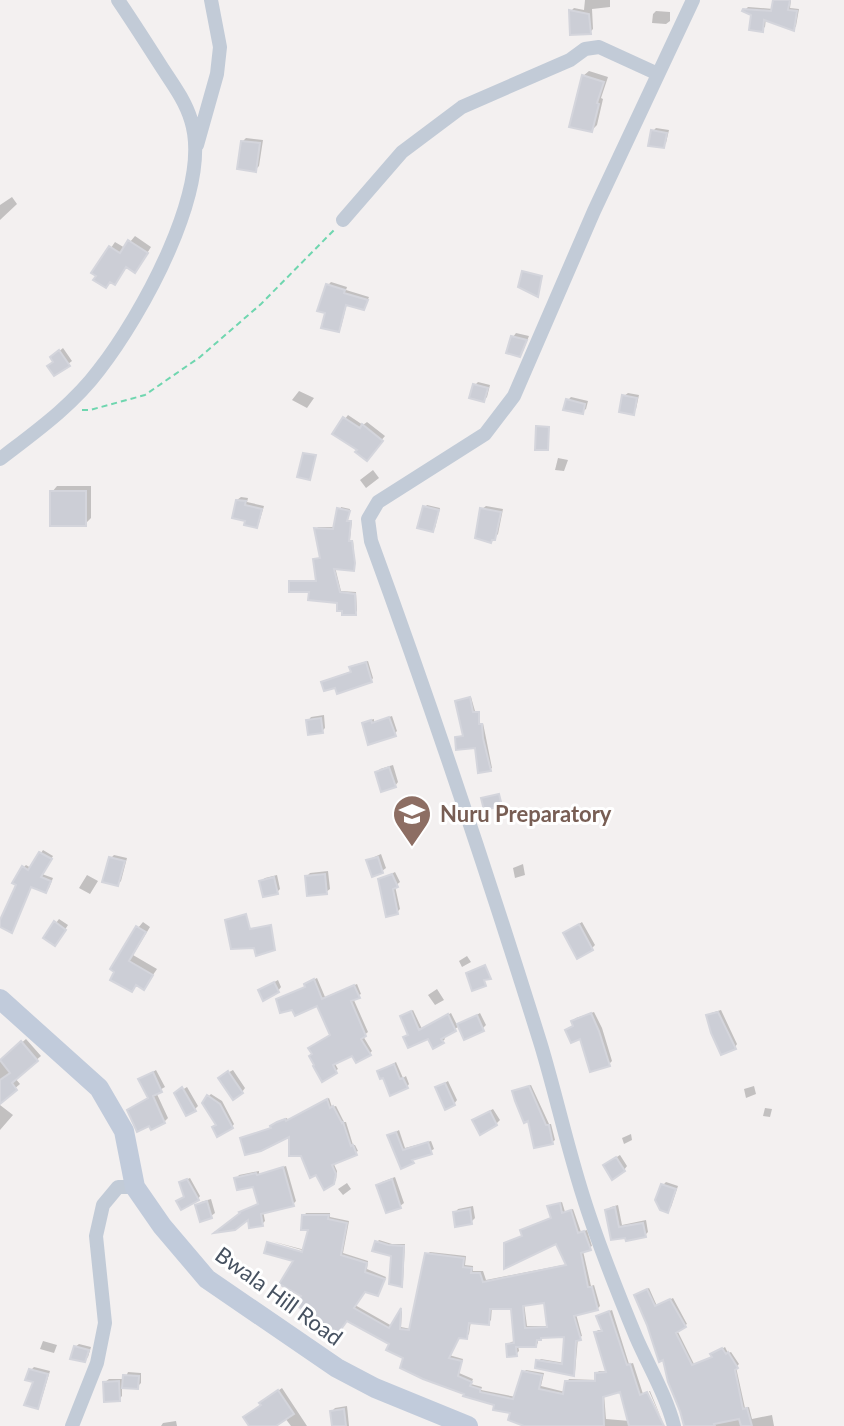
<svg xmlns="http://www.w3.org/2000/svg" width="844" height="1426" viewBox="0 0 844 1426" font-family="Lato,sans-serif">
	<rect width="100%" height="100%" fill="#f3f0f0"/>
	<path fill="#0003" fill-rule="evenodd" d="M585,0H610V7L592,9L593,29L590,32L571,11L574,8L584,10Z
		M775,0H791L790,8L799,9L796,26L794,29L766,18L765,27L762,29L753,13L745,10L748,7L773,9Z
		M656,11L670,12V21L666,24L652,23L653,14Z
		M589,71L608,77L601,98L603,99L597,125L592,130L583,76Z
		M656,128L669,130L666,143L663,146L653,131Z
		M246,138L263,140L259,166L255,170L243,141Z
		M12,197L17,204L0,220V205Z
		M135,236L151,247L139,266H127L119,278L99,275L94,273L115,242L125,248Z
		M331,282L347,287L346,290L369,297L364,308L347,303L341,327L338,330L328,285Z
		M516,333L529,336L523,351L519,355L513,337Z
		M63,348L72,361L68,364L55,361L56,354Z
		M478,382L490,385L487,397L484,400L475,385Z
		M299,391L314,398L307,408L292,400Z
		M628,393L639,395L636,409L633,413L624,396Z
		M571,397L588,401L586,409L582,412L568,400Z
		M348,415L363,425L367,422L385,436L366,458L345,419Z
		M558,458L568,460L564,471L555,470Z
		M373,470L379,478L366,488L360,480Z
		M57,486H91V518L85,524L52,492Z
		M241,497L248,498L247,502L264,506L259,523L256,526L237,500Z
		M427,505L440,508L435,528L432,530L425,507Z
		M486,506L503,509L498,534L494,538L482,509Z
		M341,507L350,509L348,520H352L350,540H353L355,567L353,569L335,567L341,591L356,592L357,611L355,613L339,601L291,582L293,580H318L316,559L322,557L316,529L318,527H335Z
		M368,661L373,678L371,681L336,686L324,683L326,680L352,671L351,668L354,665Z
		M471,697L475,711H480V723H483L492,768L490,769L477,746L457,738L465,735L457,701Z
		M324,715L325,728L322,731L308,721L311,717Z
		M392,716L397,731L394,734L364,723L367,721L374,719V722Z
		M393,765L398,782L395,786L377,773L380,769Z
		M43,850L53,856L42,874L53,878L49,888L46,891L32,885L14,928L12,930L0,925L19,884L23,868L26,865L31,868Z
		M381,854L386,868L382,871L369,861L372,858Z
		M114,855L127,858L121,881L118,884L111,858Z
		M523,864L525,875L515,878L513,868Z
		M328,871L330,889L326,892L307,876L310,873Z
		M395,872L400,882L395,886L400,909L397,912L380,880Z
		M87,875L98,881L90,894L79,888Z
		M277,875L280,889L277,892L261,881L265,878Z
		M59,919L68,925L58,940L56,923Z
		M143,922L150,927L133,955L157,969L144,988L137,984L112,979L138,928Z
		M582,922L595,945L592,948L565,933Z
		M467,956L471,962L462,967L459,961Z
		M317,978L325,997L357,984L361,994L353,998L368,1032L363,1036L372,1051L369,1054H353L334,1062L338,1069L323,1079L332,1035L307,986L309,982Z
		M278,980L281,987L278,991L260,990Z
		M437,989L444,1000L435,1005L428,995Z
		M413,1010L422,1029L451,1013L458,1027L443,1036L445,1039L442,1042L429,1037H405L410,1034L403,1016Z
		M721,1010L737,1044L735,1047L708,1016L711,1013Z
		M594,1012L602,1028L612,1061L609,1064L581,1036L573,1021L576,1018Z
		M480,1013L486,1025L482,1029L460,1025Z
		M26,1039L41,1056L15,1078L20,1084L0,1101V1062Z
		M396,1062L403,1078L406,1076L409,1084L407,1087L384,1076L379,1071Z
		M156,1070L165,1087L156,1092L168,1118L164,1122L141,1079Z
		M233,1070L245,1088L242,1092L224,1075Z
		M448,1081L457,1100L454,1104L437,1088Z
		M531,1085L549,1124H551L555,1140L552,1142L514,1091Z
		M754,1086L756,1094L746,1098L744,1089Z
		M187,1087L198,1106L194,1110L177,1093Z
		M211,1094L222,1101L234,1124L232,1127L218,1124L209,1096Z
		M329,1098L332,1107L336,1106L344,1122H346L353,1145H355L358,1151L333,1162L337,1171L336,1180L333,1183L291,1134L245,1137L272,1127L281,1120L287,1118L288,1121Z
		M0,1105L13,1115L0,1130Z
		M765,1108L772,1109L770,1117L763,1116Z
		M493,1109L500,1120L496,1124L478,1117Z
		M399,1130L405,1148L431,1141L434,1149L412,1161L389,1136Z
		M631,1134L632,1140L624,1144L622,1138Z
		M620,1155L627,1166L624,1170L609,1162Z
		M286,1166L296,1201L293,1204L263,1211L265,1221L262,1224L241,1212L259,1204L254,1185L237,1178L239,1175L259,1171V1174Z
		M395,1177L404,1203L400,1206L379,1185L382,1182Z
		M190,1178L200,1196L198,1199L186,1197L181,1182Z
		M666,1182L678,1186L671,1207L668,1210L663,1185Z
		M347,1183L351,1189L343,1195L338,1189Z
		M211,1199L215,1213L211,1216L198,1205L201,1202Z
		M562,1202L565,1212L573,1209L581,1232L587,1230L592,1246L583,1251L591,1286L594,1285L600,1306L597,1309L576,1314L582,1336L578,1338L575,1372L573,1374L538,1361L541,1359L565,1363L567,1334L538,1338V1343L536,1345H518L519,1351L516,1354L508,1345L511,1342L516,1341L513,1307H492L491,1320L488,1323L471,1321L469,1334L466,1337L460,1336L449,1355L463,1359L459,1373L473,1379L471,1384L482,1387L481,1390L516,1397L524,1372L526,1370L544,1373L541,1386L565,1392L567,1382L569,1379L597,1380V1373L599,1371H608L596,1332L598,1330H604L601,1314L612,1310L629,1364L633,1363L643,1394L645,1393L661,1426H532L513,1411L406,1357L392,1343L304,1296L312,1253L271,1241L305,1250L311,1228L304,1216L306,1213H330V1217L349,1221L343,1253L368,1261L367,1269L386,1277L378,1294L366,1290L355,1305L392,1326L402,1310L401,1327L411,1329L427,1254L430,1252L466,1256L465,1265L473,1266V1271H483L486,1280L568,1264L557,1241L506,1244L524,1235L522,1230L525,1228L552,1217L550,1207ZM546,1301L549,1326H527L524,1303ZM621,1390L630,1421L606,1419L604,1394Z
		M618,1205L622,1225L646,1220L648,1232L645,1235L613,1238L607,1210L611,1207Z
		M473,1206L475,1218L471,1222L455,1213L458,1209Z
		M379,1240L392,1244H405L403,1282L401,1285L393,1255L377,1242Z
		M649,1288L657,1306L673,1298L687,1324L677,1330L694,1364L714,1357L715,1353L725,1347L728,1353L731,1352L739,1364L736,1367L745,1408L749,1407L752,1419L772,1415L774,1426H686L664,1358L636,1295Z
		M43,1341L57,1345L54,1353L40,1349Z
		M79,1344L91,1347L88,1357L85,1360L75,1347Z
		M34,1367L50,1371L40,1404L37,1407L35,1381L31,1370Z
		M128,1372L141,1373V1383L137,1387L122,1386V1396L119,1399L105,1382L109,1379H125Z
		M282,1388L307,1426H291L285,1418L273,1426H251L265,1400Z
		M649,1391H650L664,1425Z
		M347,1406L349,1426H334L332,1411L335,1408Z
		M176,1421L177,1426H161L163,1423Z"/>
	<path fill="#ccced6" stroke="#d4d5dc" stroke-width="2" fill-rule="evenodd" d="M773,0H790L788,10L797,11L794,31L764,20L763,32L749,30L751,15L742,11L743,9L771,11Z
		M569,10L589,14L591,34L570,35Z
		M582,75L604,82L597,103L599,104L592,132L569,127Z
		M651,130L667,133L664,148L648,146Z
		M241,141L260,143L256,172L237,169Z
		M128,240L148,253L135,273L126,267L115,285L110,282L106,288L93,280L96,276L91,273L109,246L120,253Z
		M522,271L542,276L538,297L518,287Z
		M326,284L345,290L344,293L368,300L364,310L346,305L339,332L321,328L325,313L317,311Z
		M511,336L527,340L520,357L506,353Z
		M59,350L70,366L54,376L47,366L53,362L50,357Z
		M473,384L488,388L484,402L469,398Z
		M622,395L637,398L634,415L619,412Z
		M566,399L585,404L583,414L563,410Z
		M343,417L360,428L362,424L383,441L367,461L355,452L357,450L332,434Z
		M536,426L549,427L548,450H535Z
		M303,453L316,455L310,480L297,477Z
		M50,491H86V526H50Z
		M236,500L246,501L245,505L262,509L257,528L244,525L245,521L232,518Z
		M423,506L439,510L433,532L417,528Z
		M337,508L350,511L347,521H351L349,541H352L355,563L354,571L334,569L340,592L355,594L356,615H342V611H337V603L308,600L309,592H289V581H316L313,559L320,558L314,528L333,529Z
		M480,508L501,512L495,540H492L491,543L475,538Z
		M366,662L372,682L337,694L335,688L324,691L321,682L351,672L349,667Z
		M470,697L473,712H479V724H482L483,738L491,771L478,773L475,748L456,750L455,737L463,736L455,701Z
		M389,717L396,736L368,745L362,723L371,720L372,723Z
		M321,718L323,733L308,735L306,720Z
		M389,767L396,787L381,792L375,772Z
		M499,794L502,806L484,810L481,798Z
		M39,852L52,859L41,877L51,881L46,893L31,887L12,933L0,927V920L16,885L12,883L22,866L28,870Z
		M109,857L125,861L118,886L102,882Z
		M378,857L383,873L372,877L366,860Z
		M325,874L327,894L307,896L305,876Z
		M392,874L398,887L393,889L398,914L386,917L378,879Z
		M274,877L278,894L263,897L259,881Z
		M246,914L250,929L271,925L275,950L256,956L254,948L231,949L225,920Z
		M54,921L66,930L55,946L43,938Z
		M579,924L593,950L577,959L563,933Z
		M136,926L146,932L129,961L153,975L144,990L136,985L132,992L110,980L114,972L110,969Z
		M485,965L491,979L484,980L486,986L472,991L466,973Z
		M314,979L322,999L354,985L360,998L351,1001L366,1036L361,1039L371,1055L356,1063L352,1056L333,1065L337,1073L322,1082L313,1066L314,1065L309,1056L312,1054L308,1048L330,1035L317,1006L295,1016L292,1010L280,1013L276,999L305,987L304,984Z
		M274,982L279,992L263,1001L258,990Z
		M411,1011L419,1030L448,1014L456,1031L441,1039L444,1043L433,1049L428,1039L408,1048L403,1037L408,1035L400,1016Z
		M718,1012L736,1049L721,1055L711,1033L706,1015Z
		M591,1013L599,1031L610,1066L590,1072L580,1039L571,1043L565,1030L573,1026L571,1021Z
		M477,1015L484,1031L464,1040L457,1024Z
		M21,1041L38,1061L12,1083L17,1090L0,1104V1080L10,1073L0,1060Z
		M394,1064L400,1079L403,1078L408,1088L390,1096L383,1078L380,1079L377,1071Z
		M228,1071L243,1093L233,1100L218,1078Z
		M153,1072L162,1092L153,1096L165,1123L151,1130L149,1126L137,1132L127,1110L148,1098L138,1079Z
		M445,1083L455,1105L445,1110L435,1087Z
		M529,1086L546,1125H549L553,1144L534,1148L528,1121L524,1123L515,1101L512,1091Z
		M182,1087L196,1111L186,1116L174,1093Z
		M207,1095L220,1104L233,1128L217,1137L212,1127L216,1125L202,1103Z
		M327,1099L330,1108L333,1106L342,1123L343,1122L351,1146L353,1145L357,1155L332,1165L336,1174L334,1184L324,1190L316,1175L310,1178L301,1156H289V1137L261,1151L245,1155L240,1138L271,1128L270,1126L277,1122L285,1119L286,1121Z
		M490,1111L497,1125L480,1135L472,1120Z
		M396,1132L403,1150L428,1142L432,1154L412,1160L414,1163L401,1169L387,1135Z
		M616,1157L625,1171L612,1180L603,1165Z
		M283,1167L294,1206L261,1214L263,1226L249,1228L248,1220L235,1230L214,1233L240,1213L239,1212L258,1204L253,1187L237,1190L234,1178L256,1173L257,1175Z
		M187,1179L199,1200L181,1210L176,1201L184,1197L179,1182Z
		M392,1179L401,1208L386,1213L376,1185Z
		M661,1184L676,1189L668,1213L660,1210L655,1200Z
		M207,1201L212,1218L200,1222L195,1205Z
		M560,1203L562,1213L571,1210L578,1233L584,1231L591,1250L581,1253L588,1287H592L598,1310L574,1316L581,1340L576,1341L574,1376L535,1368L536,1360L562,1364L564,1337L541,1338V1340H537L536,1347H516L517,1356L507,1357L506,1344L514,1343L511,1309H490L489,1325L469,1323L467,1339L459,1338L449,1358L462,1361L458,1376L472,1382L470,1386L480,1389V1392L513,1399L522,1371L542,1375L539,1389L563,1394L565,1381H595V1373L606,1372L594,1332L602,1331L596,1316L609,1311L627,1365L630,1364L640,1395L647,1392L664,1426H629L620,1392L603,1397L604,1426H524L508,1420L510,1413L493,1410L494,1405L463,1396L464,1394L423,1379L400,1368L403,1358L386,1350L389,1344L347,1321L336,1336L295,1304L301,1296L279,1284L293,1261L264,1253L267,1242L302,1252L308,1230H301L302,1215H329L328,1219L347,1223L341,1255L367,1263L365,1272L385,1279L378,1296L365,1292L354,1308L389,1328L401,1308L400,1329L409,1330L425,1253L464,1258L463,1267L472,1268L471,1273H480L483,1282L566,1265L556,1244L504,1269V1243L522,1236L520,1230L551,1218L547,1206ZM544,1303L547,1327L525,1328L523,1306Z
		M615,1207L619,1227L643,1223L646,1237L626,1241L625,1238L611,1240L605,1210Z
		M470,1209L472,1224L455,1227L453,1212Z
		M375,1241L388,1245L404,1246L402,1287L389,1284L391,1256L372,1251Z
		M647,1289L655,1306L670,1299L686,1327L676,1333L692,1365L712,1357L710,1354L722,1348L726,1354L728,1352L738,1368L735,1370L743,1409L747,1408L752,1426H741L739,1419L714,1424L715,1426H684L680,1411L668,1382L663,1360L659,1362L647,1325L634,1295Z
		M74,1346L89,1350L85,1362L70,1359Z
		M29,1369L48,1374L38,1409L24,1405L33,1382L25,1380Z
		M123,1375L139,1376L138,1389L122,1388Z
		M119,1381L120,1401L104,1402L103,1382Z
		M278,1390L294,1414L276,1426H249L243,1417L261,1405L259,1403Z
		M344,1409L346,1426H332L330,1411Z"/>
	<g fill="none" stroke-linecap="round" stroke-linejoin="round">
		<path stroke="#6fd6af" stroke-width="2" stroke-dasharray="6 4" stroke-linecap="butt" d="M82,410H90L145,395L200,357L261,304L334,230"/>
		<path stroke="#c2cbd7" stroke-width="14" d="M197,145L217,74L220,47L211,0
			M343,220L402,152L462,107L570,60L585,49L599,47L658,74
			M0,459C35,432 72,406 99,370C141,316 213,188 191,120C185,100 172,83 161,66C147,44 133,22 118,0
			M72,1426L97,1363L105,1323L96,1236L103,1205L118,1187H135
			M674,1426C666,1395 649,1367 636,1337C617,1291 598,1244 583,1196C567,1146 556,1095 541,1045C488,875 432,708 371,541L368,519L378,502L485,434L514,396L594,211L693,0"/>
		<path stroke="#c1cbdb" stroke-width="20" d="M0,999L99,1088L124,1131L135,1187L162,1226L207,1279L337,1368L375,1388L468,1426"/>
	</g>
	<defs>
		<g id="school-pin" transform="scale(2)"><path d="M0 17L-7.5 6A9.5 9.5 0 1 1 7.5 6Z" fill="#8d6e63" stroke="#fff"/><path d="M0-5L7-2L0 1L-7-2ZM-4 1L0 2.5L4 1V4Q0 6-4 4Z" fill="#fff"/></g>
	</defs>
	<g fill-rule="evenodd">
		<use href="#school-pin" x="412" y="814"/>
	</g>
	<g text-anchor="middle" stroke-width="6" stroke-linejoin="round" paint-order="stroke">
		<g font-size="22" font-weight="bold" fill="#785e54" stroke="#fff" text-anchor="start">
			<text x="440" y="822">Nuru Preparatory</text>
		</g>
		<g font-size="22" fill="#465160" stroke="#fff">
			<text transform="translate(279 1296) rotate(36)" y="8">Bwala Hill Road</text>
		</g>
	</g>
</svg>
